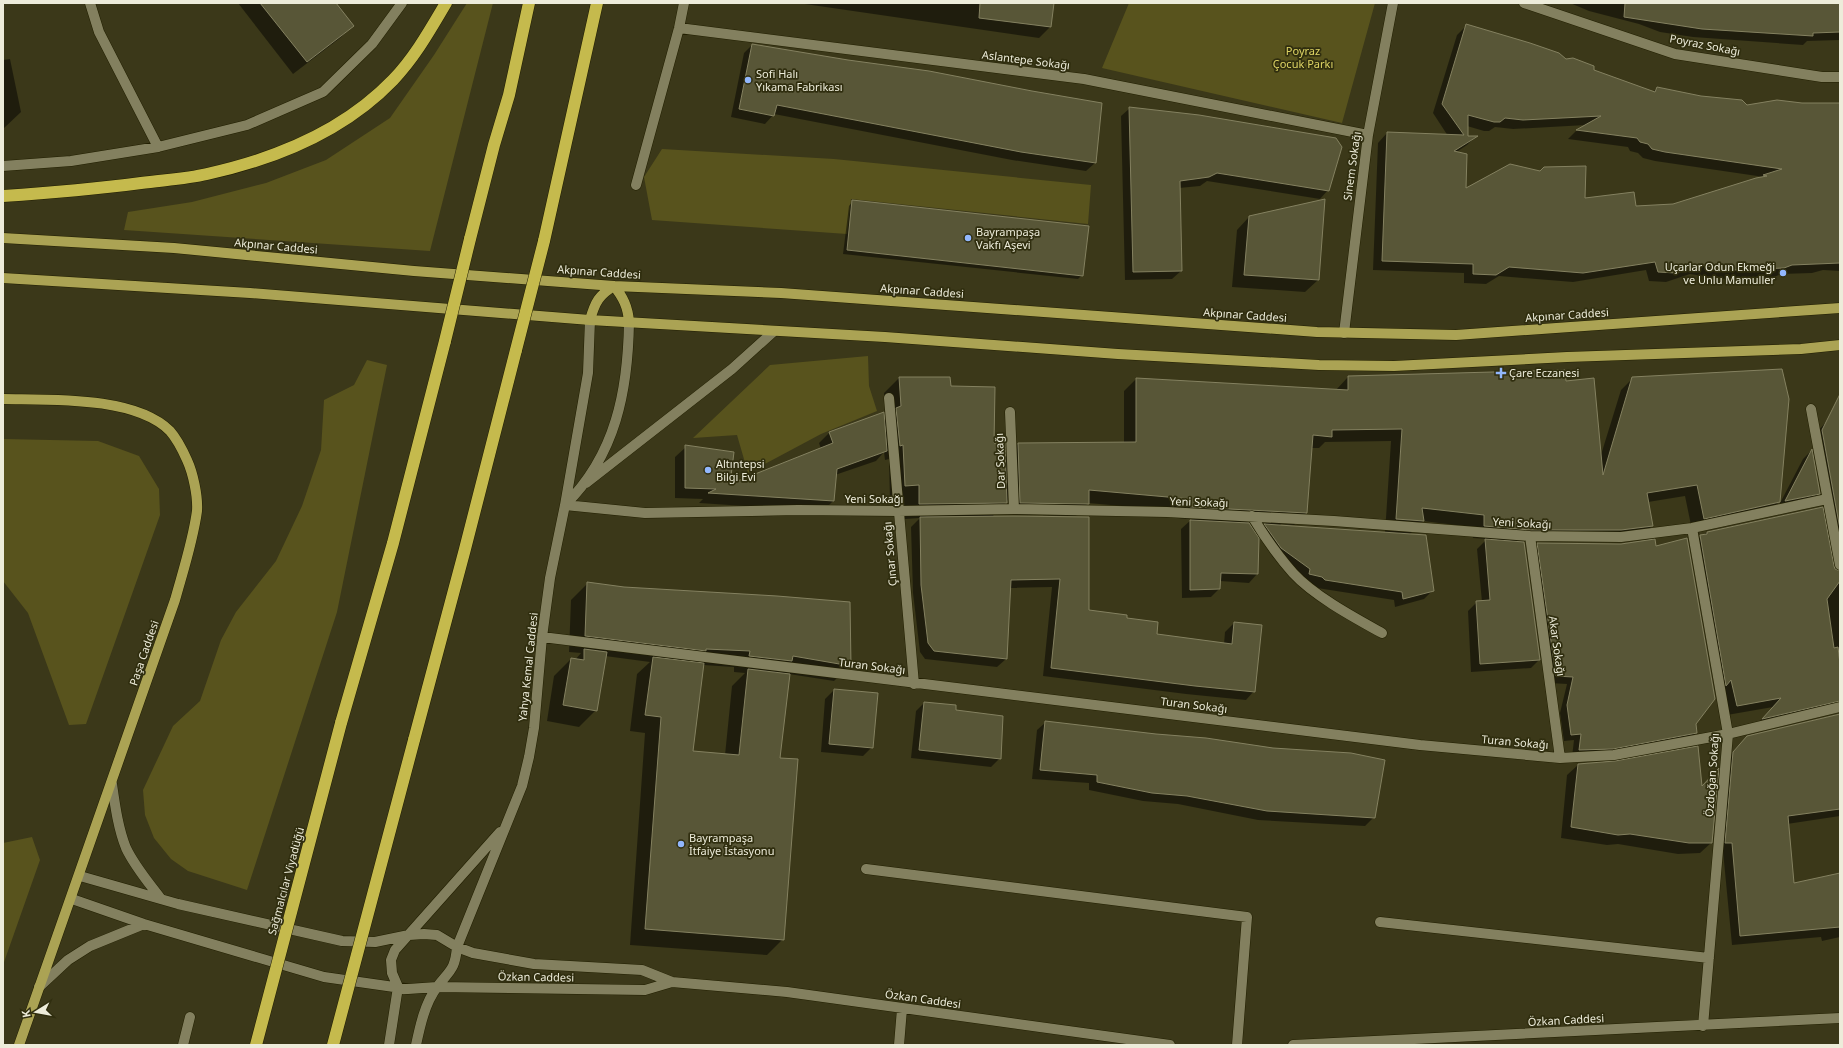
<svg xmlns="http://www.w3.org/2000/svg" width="1843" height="1048" viewBox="0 0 1843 1048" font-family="'Noto Sans',sans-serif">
	<rect width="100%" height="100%" fill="#3b3819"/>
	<path fill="#58531d" d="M467,3H493L430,251L124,230L128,212L192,202L266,183L326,160L390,118L434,55Z
		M1129,3H1375L1342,123L1102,68Z
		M662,149L834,159L1091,185L1088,224L851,199L847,234L652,220L644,177Z
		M868,356L869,386L877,411L821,434L748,473L737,435L693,438L770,365Z
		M367,360L387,365L337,612L247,890L188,871L171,859L154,838L145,815L143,790L173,726L200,701L221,640L236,612L276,561L302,506L321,450L324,400L354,385Z
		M3,439L98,441L139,456L159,489L160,515L86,724L69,725L28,613L3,581Z
		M32,837L40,860L3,965V843Z"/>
	<path fill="#0007" fill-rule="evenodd" d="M238,3H335L352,26L340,38L293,74Z
		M798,3H1053L1050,27L1039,38Z
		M1570,3H1840V40L1807,41L1803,45L1693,37L1660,32L1639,24L1589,11Z
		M1466,26L1653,92L1657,88L1747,106L1831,103V105L1840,104V271L1823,270L1812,273L1781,274L1774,277L1723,279L1690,274L1666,282L1649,281L1646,270L1573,282L1499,276L1486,284L1464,283V273L1373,270L1378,143L1387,133L1448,136L1433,113L1457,35ZM1586,125L1576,131L1568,139L1628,147L1630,151L1638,153L1643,158L1655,161L1764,177L1673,205L1635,207L1584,199L1465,189L1455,153L1467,145L1475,137L1467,136V126L1484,131H1489L1495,127L1513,129Z
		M752,45L1095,163L1086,171L1012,160L774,114L765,124L731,117L744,53Z
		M10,59L21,112L3,129V60Z
		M1130,108L1328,190L1320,199L1207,181L1200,186L1179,188L1181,271L1172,279L1125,280L1121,116Z
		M853,201L1082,275L1078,279L843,254L849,206Z
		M1249,217L1318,280L1305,292L1232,287L1237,230Z
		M1348,377L1565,382L1600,458L1621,390L1633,378L1779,502L1767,514L1692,530L1685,496L1648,502L1652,526L1640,538L1608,542L1523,541L1539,660L1531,668L1471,672L1468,611L1477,602H1482L1477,549L1487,539L1473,538L1472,527L1423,521L1410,534L1433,590L1424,599L1395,607L1394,600L1317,588L1273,557L1257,533L1266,523L1247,522L1258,539L1257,574L1249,583L1220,581L1219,589L1211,597L1182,598L1181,529L1192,519L1178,518V511L1088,503L1076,516L1009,514L1008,500L992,517L1014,516L1088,611L1125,619L1155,635L1224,644L1225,632L1234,623L1254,691L1246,700L1186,694L1043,676L1052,587L1010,588L1006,659L997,667L925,659L920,652L913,593L911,527L920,518L905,519L904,500H890L889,459L885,460L884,452L876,461L835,475L833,501L823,511L699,503L703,499L675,498V457L686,447L729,485L821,449L819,443L829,433L884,422L886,419L884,393L899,378L950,387L1004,458L1018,444L1124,443V391L1136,379L1336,390ZM1391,441L1385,533L1280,526L1281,524L1294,525L1306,513L1311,448H1319L1325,442Z
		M1840,414V690L1836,701L1826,711L1754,728L1773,707L1727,715L1690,546L1707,532L1833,567L1836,571L1812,441L1817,432L1827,421Z
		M1811,451L1819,493L1811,502L1777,509L1803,459Z
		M1538,544L1655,547L1695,723L1696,733L1689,740L1572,757L1574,740L1564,741L1560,713L1567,684L1549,683L1531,551Z
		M588,583L850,665L834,681L789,674L779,759L783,939L767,955L630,945L645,733L630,731L637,674L650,662L605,656L596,710L579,727L547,721L554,676L571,659L575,660L581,653L569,652L571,600ZM703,665L734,667V672L745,673L732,686L725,755L692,752Z
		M834,690L872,747L863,756L821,752L825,699Z
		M924,703L955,711L1000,758L991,767L911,758L916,711Z
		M1840,714V816L1787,824L1793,884L1840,874V937L1822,941L1821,937L1732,945L1723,851H1717L1725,761L1738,746Z
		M1046,722L1156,735L1374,817L1365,826L1258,820L1178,804L1143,801L1089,790V783L1032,779L1037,730Z
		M1578,765L1701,788L1711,843L1700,853L1678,854L1618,844L1607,845L1561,838L1567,775Z"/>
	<path fill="#585637" stroke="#848160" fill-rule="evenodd" d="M260,3H336L354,26L307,62Z
		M980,3H1054L1051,27L979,18Z
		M1625,3H1840V32L1813,33V36L1702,29L1624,17Z
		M1466,24L1530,43L1559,53L1566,59L1573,58L1594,66V70L1655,92L1657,87L1701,96L1742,100L1747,105L1777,100L1802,103H1840V263L1792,265L1784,268L1733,270L1700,265L1676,273L1658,272L1655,262L1583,273L1509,267L1496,275L1473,274V264L1382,261L1387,132L1464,135L1442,104ZM1468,115L1494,122H1500L1505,118L1523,120L1601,116L1576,130L1637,138L1640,142L1648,144L1652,149L1665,152L1782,169L1763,175L1767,176L1756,178L1673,204L1636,206L1634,192L1585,198L1586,166L1544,167L1540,171L1510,164L1466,188L1467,154L1454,151L1478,136H1468Z
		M752,44L848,60L929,71L1032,91L1102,103L1096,163L1021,152L777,105L774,116L739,109Z
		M1129,107L1199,115L1336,138L1342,147L1329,191L1217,173L1209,177L1180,181L1182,271L1133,272Z
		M1325,199L1319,280L1244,275L1249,216Z
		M852,200L1089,226L1083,276L847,250Z
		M1782,369L1789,399L1780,502L1704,519L1697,485L1647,493L1653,526L1621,530H1530L1484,526V515L1422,508L1424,521L1396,519L1402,429L1332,430V437L1313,435L1307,513L1190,507V499L1089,490V504L1020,503L1018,443L1136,442V378L1348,390V376L1565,370L1566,381L1594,378L1603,475L1632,377Z
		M899,377H950L951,386L995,387L994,443H1005L1007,503L919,504V485L905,486L903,445L900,446L896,408L901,406Z
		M1840,394V529L1822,430Z
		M884,412L887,451L837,469L834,501L708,493L716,489L685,488V445L734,452L730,484L833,443L829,432Z
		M1812,449L1820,494L1785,501Z
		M1823,507L1834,566L1835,569L1840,571V581L1827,599L1834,648L1838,647L1840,664V701L1762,719L1781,698L1737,706L1731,680L1726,686L1700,535L1707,534V532Z
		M1014,516L1089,517V610L1127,615V618L1158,622L1157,634L1232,644L1234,622L1262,625L1255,692L1195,686L1051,668L1060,579L1011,580L1007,659L934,651L928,643L921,585L920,517Z
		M1190,520L1249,523L1259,538L1258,574L1221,573L1220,589L1190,590Z
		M1264,524L1426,535L1434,591L1403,599L1402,592L1325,580L1322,577L1309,574L1310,569L1281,548Z
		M1687,538L1715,699L1696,724L1697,733L1613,749L1579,750L1581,734L1571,735L1567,705L1573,677L1556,676L1537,543L1621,544L1655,539L1656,546Z
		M1485,539L1524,542L1540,660L1480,664L1476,601L1490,600Z
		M587,582L624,587L777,596L850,602L851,666L793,656L792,661L749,656L750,651L706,649V651L585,636Z
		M584,649L607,652L597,711L563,705L571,658L584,660Z
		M653,657L704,663L693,751L739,755L748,669L790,674L780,758L798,759L784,940L645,929L661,717L645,715Z
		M834,689L878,693L873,748L829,744Z
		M924,702L956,705V710L1003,716L1001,759L919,750Z
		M1840,714V809L1788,816L1794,883L1840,873V927L1740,936L1732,843H1725L1733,752L1747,736Z
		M1045,721L1156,734L1206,738L1273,748L1351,753L1385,760L1375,818L1267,811L1187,796L1152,793L1097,782V775L1040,770Z
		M1698,746L1702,786L1719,768L1712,843H1689L1630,834L1618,835L1571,827L1578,764L1615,761Z"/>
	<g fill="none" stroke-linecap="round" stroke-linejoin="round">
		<g stroke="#221f01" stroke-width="11">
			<path id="minor" d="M90,3L99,32L158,147
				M1524,3L1675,54L1822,77H1840
				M679,28L1084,79L1368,135
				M3,166L71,161L158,147L247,125L323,92L372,44L402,3
				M636,185L679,28L684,3
				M1344,333L1368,135L1393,3
				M889,398L914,684
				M1811,409L1840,565
				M1010,412L1014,509
				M586,483L732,369L773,332
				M565,505L645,513L798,510L898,511L1014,509L1167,512L1334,521L1530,536L1621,537L1692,528L1827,499
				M565,505C616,455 628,390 629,322
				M1252,516C1264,536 1277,555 1293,573C1314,596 1355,618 1382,633
				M1692,528L1728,734L1703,1026
				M1530,536L1560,758
				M542,637L1420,745L1560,758L1614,755L1728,734L1840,707
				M112,784C115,805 118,828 126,848C135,867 149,883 161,899
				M866,869L1247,917L1237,1045
				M72,899L144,924L324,977L408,989L437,987L645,990L672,982L642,970L534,964L473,953L457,947L437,935L424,934L409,935L375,942L342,941L178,904L80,876
				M1380,922L1709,958
				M672,982L787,992L1170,1045
				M39,987L68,960L90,946L144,924
				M183,1045L190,1017
				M389,1045L398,987L392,973L391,960L395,950L500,832
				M416,1045C420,1026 425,1003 437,987C450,970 455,970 457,947L522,786L529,757L534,728L542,637L550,578L565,505L588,373L590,320
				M899,1045L902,1009
				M1293,1045L1840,1018"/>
		</g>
		<g stroke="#221f01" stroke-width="11">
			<path id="major" d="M3,238L174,248L414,271L614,286L781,293L1317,332L1456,335L1840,308
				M3,278L250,293L590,320L885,337L1118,354L1319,365L1394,366L1567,357L1801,349L1840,345
				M614,286C623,297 628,307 629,322
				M590,320C595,302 599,295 614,286
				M3,399C51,400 135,396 170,431C177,439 183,451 187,460C193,473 198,496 197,511C193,541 183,571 175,600L19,1045"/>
		</g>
		<g stroke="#221f01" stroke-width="13">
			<path id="highway" d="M3,196C49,193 95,189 141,183C163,180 186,179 207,174C275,159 344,131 393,80C415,57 430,30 446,3
				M470,239L494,145L509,95L529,3
				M544,241L597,3
				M341,723L393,543L445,341
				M414,740L465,549L516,350"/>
		</g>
		<use href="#minor" stroke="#83805f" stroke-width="10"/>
		<use href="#major" stroke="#aba354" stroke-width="10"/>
		<use href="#highway" stroke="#c5ba4d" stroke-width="12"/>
		<g stroke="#221f01" stroke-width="13" stroke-linecap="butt">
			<path id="highway-bridge" d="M445,341L470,239
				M516,350L544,241
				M256,1045L341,723
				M333,1045L414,740"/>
		</g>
		<use href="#highway-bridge" stroke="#c5ba4d" stroke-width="12"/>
	</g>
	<g fill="#92b7fd" stroke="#302e0f" stroke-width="1.5">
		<circle cx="748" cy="80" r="4"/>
		<circle cx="968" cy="238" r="4"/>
		<circle cx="1783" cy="273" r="4"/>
		<path d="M1499 367h4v4h4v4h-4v4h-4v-4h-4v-4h4z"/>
		<circle cx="708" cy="470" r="4"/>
		<circle cx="681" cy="844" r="4"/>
	</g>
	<g text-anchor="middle" stroke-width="3.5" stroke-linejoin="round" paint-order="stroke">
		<g font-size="11" fill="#edecda" stroke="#302e0f">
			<text transform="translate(1705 45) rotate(11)" y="4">Poyraz Sokağı</text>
			<text transform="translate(1026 60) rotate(7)" y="4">Aslantepe Sokağı</text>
			<text transform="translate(1352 166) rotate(-82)" y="4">Sinem Sokağı</text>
			<text transform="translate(276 246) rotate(5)" y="4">Akpınar Caddesi</text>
			<text transform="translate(599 272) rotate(4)" y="4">Akpınar Caddesi</text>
			<text transform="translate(922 291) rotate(4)" y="4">Akpınar Caddesi</text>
			<text transform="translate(1245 315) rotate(4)" y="4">Akpınar Caddesi</text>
			<text transform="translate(1567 315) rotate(-4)" y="4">Akpınar Caddesi</text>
			<text transform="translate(1000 461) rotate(-92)" y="4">Dar Sokağı</text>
			<text x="874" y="503">Yeni Sokağı</text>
			<text transform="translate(1199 502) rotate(2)" y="4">Yeni Sokağı</text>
			<text transform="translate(1522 523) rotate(3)" y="4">Yeni Sokağı</text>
			<text transform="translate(890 554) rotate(-95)" y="4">Çınar Sokağı</text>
			<text transform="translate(1557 646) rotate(82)" y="4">Akar Sokağı</text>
			<text transform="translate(144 653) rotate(-71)" y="4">Paşa Caddesi</text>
			<text transform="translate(872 666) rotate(7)" y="4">Turan Sokağı</text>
			<text transform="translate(528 667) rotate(-84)" y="4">Yahya Kemal Caddesi</text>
			<text transform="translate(1194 705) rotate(7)" y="4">Turan Sokağı</text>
			<text transform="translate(1515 742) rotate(5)" y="4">Turan Sokağı</text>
			<text transform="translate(1712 775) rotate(-86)" y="4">Özdoğan Sokağı</text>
			<text transform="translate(286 881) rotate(-75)" y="4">Sağmalcılar Viyadüğü</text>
			<text transform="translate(536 977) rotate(1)" y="4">Özkan Caddesi</text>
			<text transform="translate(923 999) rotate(8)" y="4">Özkan Caddesi</text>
			<text transform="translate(1566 1020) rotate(-3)" y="4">Özkan Caddesi</text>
		</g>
		<g font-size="11" fill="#ded464" stroke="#302e0f">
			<text x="1303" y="55">Poyraz<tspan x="1303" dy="13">Çocuk Parkı</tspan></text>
		</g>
		<g font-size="11" fill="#edecda" stroke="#302e0f" text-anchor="start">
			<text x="756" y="78">Sofi Halı<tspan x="756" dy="13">Yıkama Fabrikası</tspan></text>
			<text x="976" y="236">Bayrampaşa<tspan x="976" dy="13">Vakfı Aşevi</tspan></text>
			<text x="1775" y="271" text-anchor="end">Uçarlar Odun Ekmeği<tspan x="1775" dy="13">ve Unlu Mamuller</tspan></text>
			<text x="1509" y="377">Çare Eczanesi</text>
			<text x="716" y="468">Altıntepsi<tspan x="716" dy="13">Bilgi Evi</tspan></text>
			<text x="689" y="842">Bayrampaşa<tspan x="689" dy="13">İtfaiye İstasyonu</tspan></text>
		</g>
	</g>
	<rect width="1843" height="1048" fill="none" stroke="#edecda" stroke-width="8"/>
	<g transform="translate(36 1012) rotate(259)" stroke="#302e0f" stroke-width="3" paint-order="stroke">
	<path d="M0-3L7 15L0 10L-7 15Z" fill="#edecda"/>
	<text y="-6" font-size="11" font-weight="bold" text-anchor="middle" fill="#edecda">K</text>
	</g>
</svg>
